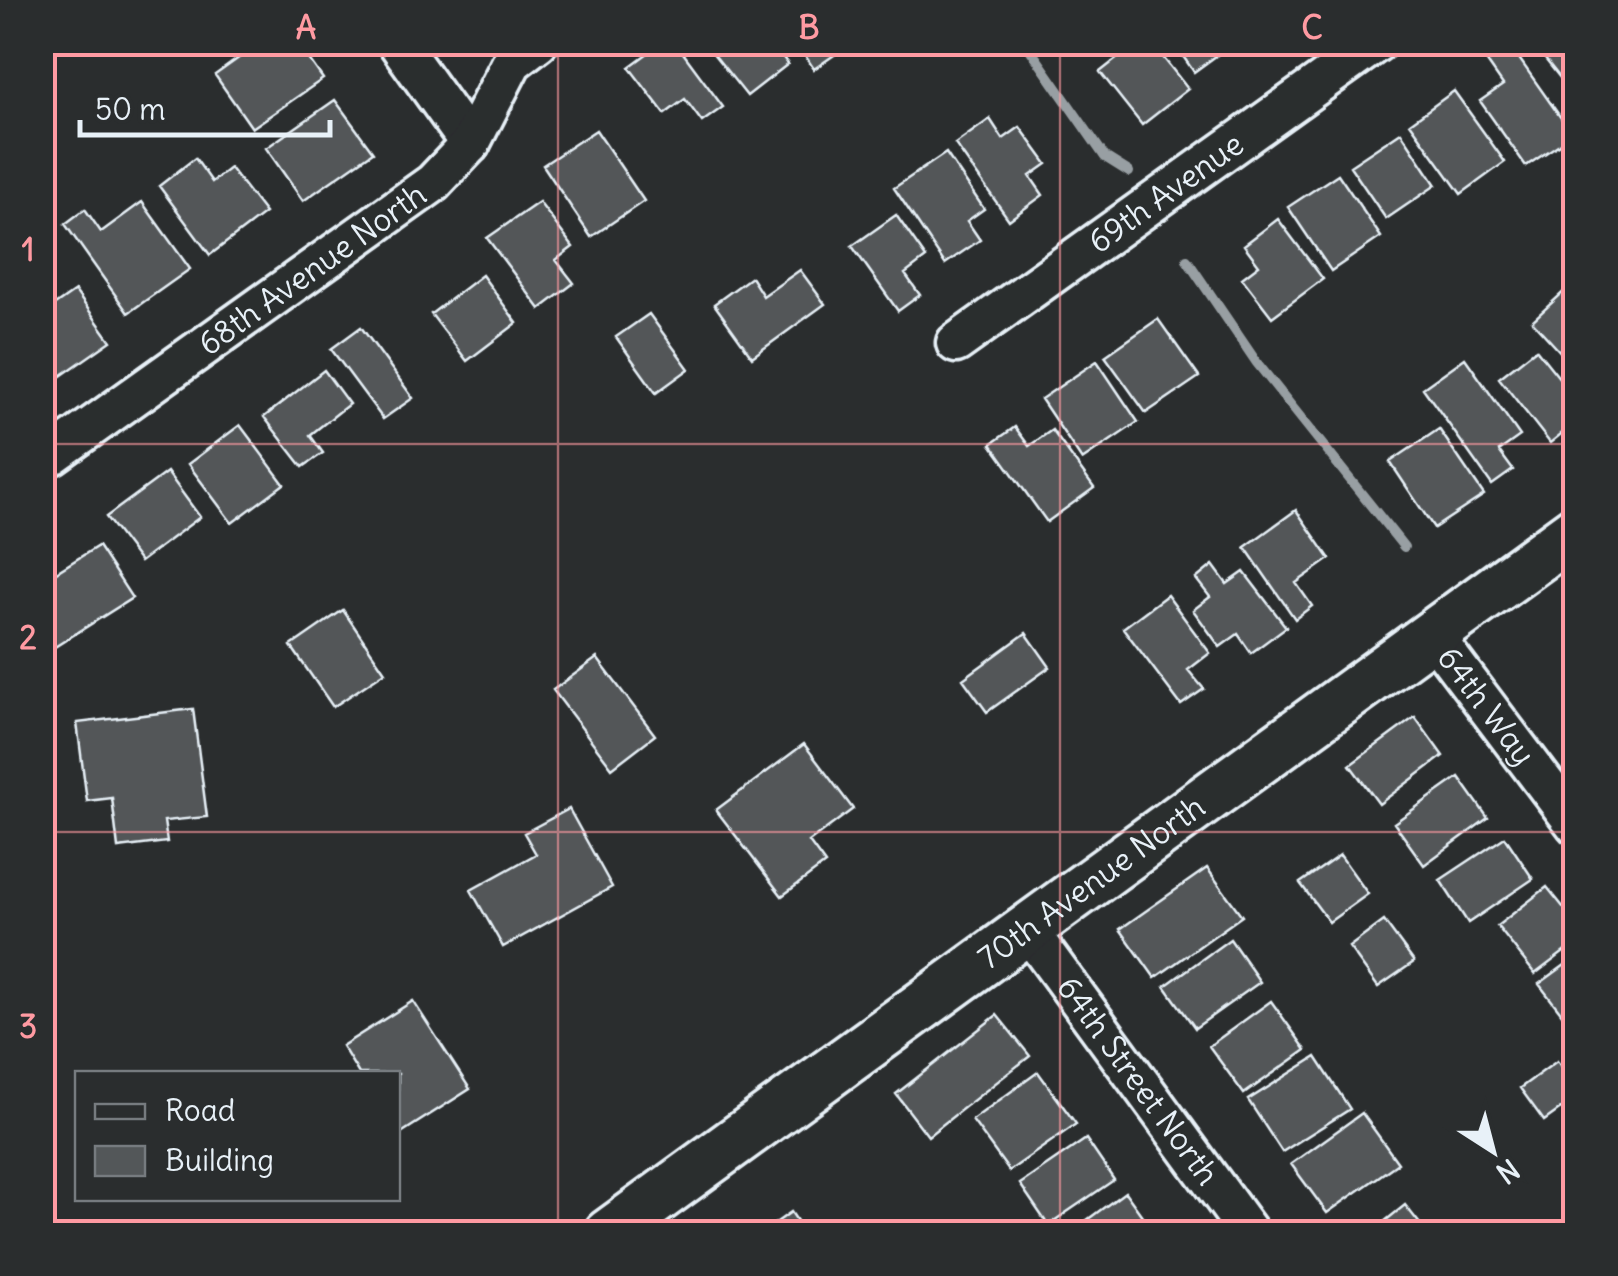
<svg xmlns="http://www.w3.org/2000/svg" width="1618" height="1276" viewBox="0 0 1618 1276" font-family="Delius,sans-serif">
	<rect width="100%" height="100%" fill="#2a2d2e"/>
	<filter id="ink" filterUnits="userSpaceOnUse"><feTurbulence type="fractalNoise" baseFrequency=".01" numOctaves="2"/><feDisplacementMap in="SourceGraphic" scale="20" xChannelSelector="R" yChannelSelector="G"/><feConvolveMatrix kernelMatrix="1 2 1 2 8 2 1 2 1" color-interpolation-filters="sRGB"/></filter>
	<g filter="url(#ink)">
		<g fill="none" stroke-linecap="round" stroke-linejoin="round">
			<path stroke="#989fa3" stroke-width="10" d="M1025,42L1105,157L1129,172
				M1187,260L1257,363L1404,547"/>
		</g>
		<path fill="#535759" stroke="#e8f1f8" stroke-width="2.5" d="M203,42H225L210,53Z
			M261,42H297L323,79L252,128L215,75Z
			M663,42H675L723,107L702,122L685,99L665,114L629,67Z
			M704,42H771L788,64L747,96Z
			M796,42H853L814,69Z
			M1138,42H1151L1188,89L1142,125L1100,72Z
			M1173,42H1235L1194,72Z
			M1556,42H1576V98L1541,54Z
			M1511,47L1573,135L1526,166L1480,101L1503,85L1487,62Z
			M1454,91L1505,162L1461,194L1410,123Z
			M335,100L373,152L303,201L266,148Z
			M990,119L1003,139L1020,127L1047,164L1030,176L1043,195L1009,220L955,144Z
			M596,130L644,201L591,237L543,165Z
			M1401,132L1436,185L1386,219L1350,166Z
			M946,153L984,209L967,221L980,240L945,264L894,188Z
			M195,158L212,182L230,168L265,213L210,255L159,186Z
			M1338,174L1381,237L1331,271L1288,207Z
			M142,202L190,269L128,313L65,224L85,209L101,232Z
			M539,202L573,247L556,260L574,283L540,309L487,238Z
			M896,215L926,258L905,274L920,295L898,311L852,246Z
			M1278,219L1323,279L1272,317L1242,278L1259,265L1244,245Z
			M800,270L825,304L752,357L714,304L751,277L763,296Z
			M482,275L517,323L467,361L431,314Z
			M1571,285L1576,291V369L1532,321Z
			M75,291L111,341L42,389V314Z
			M649,314L689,369L656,393L616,337Z
			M1158,319L1199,377L1146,413L1105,356Z
			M361,327L413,398L383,419L331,349Z
			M1536,349L1576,399V422L1550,443L1499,378Z
			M1465,358L1520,436L1499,451L1513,470L1492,485L1423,388Z
			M1097,361L1138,422L1082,460L1041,399Z
			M324,370L349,404L310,435L323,453L303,467L264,417Z
			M240,425L284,484L232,523L188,464Z
			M1015,427L1029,446L1052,430L1094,488L1047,522L991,444Z
			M1439,429L1484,495L1434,528L1390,462Z
			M167,472L200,517L140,562L106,517Z
			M1296,510L1330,559L1296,583L1312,606L1295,619L1245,547Z
			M98,546L132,598L53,648L42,631V581Z
			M1213,565L1227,584L1244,572L1286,627L1251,653L1238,634L1220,647L1193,610L1210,597L1196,579Z
			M1167,595L1210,653L1188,670L1204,689L1181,705L1123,628Z
			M343,610L385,672L333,707L291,646Z
			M1026,633L1050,667L987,712L963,679Z
			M597,658L655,735L612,768L553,690Z
			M193,709L207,817L164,821L167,842L118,848L112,798L87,801L77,723Z
			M1415,717L1443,756L1379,804L1350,765Z
			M804,744L853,809L809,842L825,864L782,896L716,810Z
			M1459,777L1488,818L1424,865L1394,823Z
			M569,809L612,887L503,947L471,890L536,854L524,833Z
			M1505,837L1533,879L1468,923L1440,880Z
			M1340,855L1368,894L1329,922L1300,883Z
			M1207,868L1242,916L1155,978L1120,929Z
			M1547,887L1576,923V943L1535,974L1497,926Z
			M1384,921L1414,962L1378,987L1349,947Z
			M1230,939L1260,982L1195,1028L1165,986Z
			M1576,957V1032L1539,984Z
			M413,1001L470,1089L398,1135V1074H359L342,1046Z
			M1271,1001L1306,1050L1244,1094L1209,1046Z
			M997,1015L1030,1056L928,1136L896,1094Z
			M1316,1057L1350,1109L1282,1152L1248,1100Z
			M1557,1061L1576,1087V1098L1544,1121L1520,1088Z
			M1038,1072L1076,1124L1009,1171L972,1120Z
			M1362,1113L1398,1163L1327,1213L1291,1164Z
			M1086,1139L1114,1180L1048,1225L1020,1184Z
			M1125,1192L1155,1234H1068Z
			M1405,1205L1428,1234H1369Z
			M791,1212L806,1234H760Z"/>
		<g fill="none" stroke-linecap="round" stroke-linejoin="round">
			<g stroke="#e8f1f8" stroke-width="45">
				<g id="minor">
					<path d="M397,42L470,144"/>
					<path id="s1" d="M956,343L1377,42"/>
					<path id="s2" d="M42,457L52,455L433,183L470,144L512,62L538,42"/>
					<path id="s3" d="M1432,634L1576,825"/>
					<path id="s4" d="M1027,929L1250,1234"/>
				</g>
			</g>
			<g stroke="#e8f1f8" stroke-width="55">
				<g id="tertiary">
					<path id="s5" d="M608,1234L1576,530"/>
				</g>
			</g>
			<use href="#minor" stroke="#2a2d2e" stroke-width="38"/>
			<use href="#tertiary" stroke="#2a2d2e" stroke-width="48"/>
		</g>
	</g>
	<path fill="none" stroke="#ff9aa2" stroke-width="2.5" stroke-opacity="0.55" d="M558,42V1234M1060,42V1234M42,444H1576M42,832H1576"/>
	<g text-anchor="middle" stroke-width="8" stroke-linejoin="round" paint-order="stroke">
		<g font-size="32" fill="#e8f1f8" stroke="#2a2d2e">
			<text dy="11" stroke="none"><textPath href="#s1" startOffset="258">69th Avenue</textPath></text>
			<text dy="11" stroke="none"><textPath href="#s2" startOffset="330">68th Avenue North</textPath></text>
			<text dy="11" stroke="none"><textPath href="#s3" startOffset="90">64th Way</textPath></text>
			<text dy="11" stroke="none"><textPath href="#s5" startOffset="598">70th Avenue North</textPath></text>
			<text dy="11" stroke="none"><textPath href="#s4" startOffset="188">64th Street North</textPath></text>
		</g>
	</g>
	<rect width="1618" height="1276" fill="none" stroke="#2a2d2e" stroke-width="110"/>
	<rect x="75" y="1071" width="325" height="130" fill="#2a2d2e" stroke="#767b7f" stroke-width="2.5"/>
	<rect x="95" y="1104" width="50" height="15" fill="#2a2d2e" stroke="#767b7f" stroke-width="2.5"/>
	<text x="165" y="1121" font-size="30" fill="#e8f1f8">Road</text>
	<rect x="95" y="1146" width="50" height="30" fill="#535759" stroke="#767b7f" stroke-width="2.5"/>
	<text x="165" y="1171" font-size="30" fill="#e8f1f8">Building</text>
	<g transform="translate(1493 1151) rotate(144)" stroke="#2a2d2e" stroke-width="8" paint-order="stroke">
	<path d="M0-8L18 38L0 25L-18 38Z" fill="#e8f1f8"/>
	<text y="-15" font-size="28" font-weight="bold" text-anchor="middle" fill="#e8f1f8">N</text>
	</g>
	<path d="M80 120v15h250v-15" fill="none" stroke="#e8f1f8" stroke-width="5"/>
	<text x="95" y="120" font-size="30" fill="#e8f1f8" stroke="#2a2d2e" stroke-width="8" paint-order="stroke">50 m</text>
	<rect x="55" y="55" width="1508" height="1166" fill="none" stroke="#ff9aa2" stroke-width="4"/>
	<g font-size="32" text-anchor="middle" font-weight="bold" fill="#ff9aa2">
		<text x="306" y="39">A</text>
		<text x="809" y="39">B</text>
		<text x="1312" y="39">C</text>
		<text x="28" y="261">1</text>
		<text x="28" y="649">2</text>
		<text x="28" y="1038">3</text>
	</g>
</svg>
